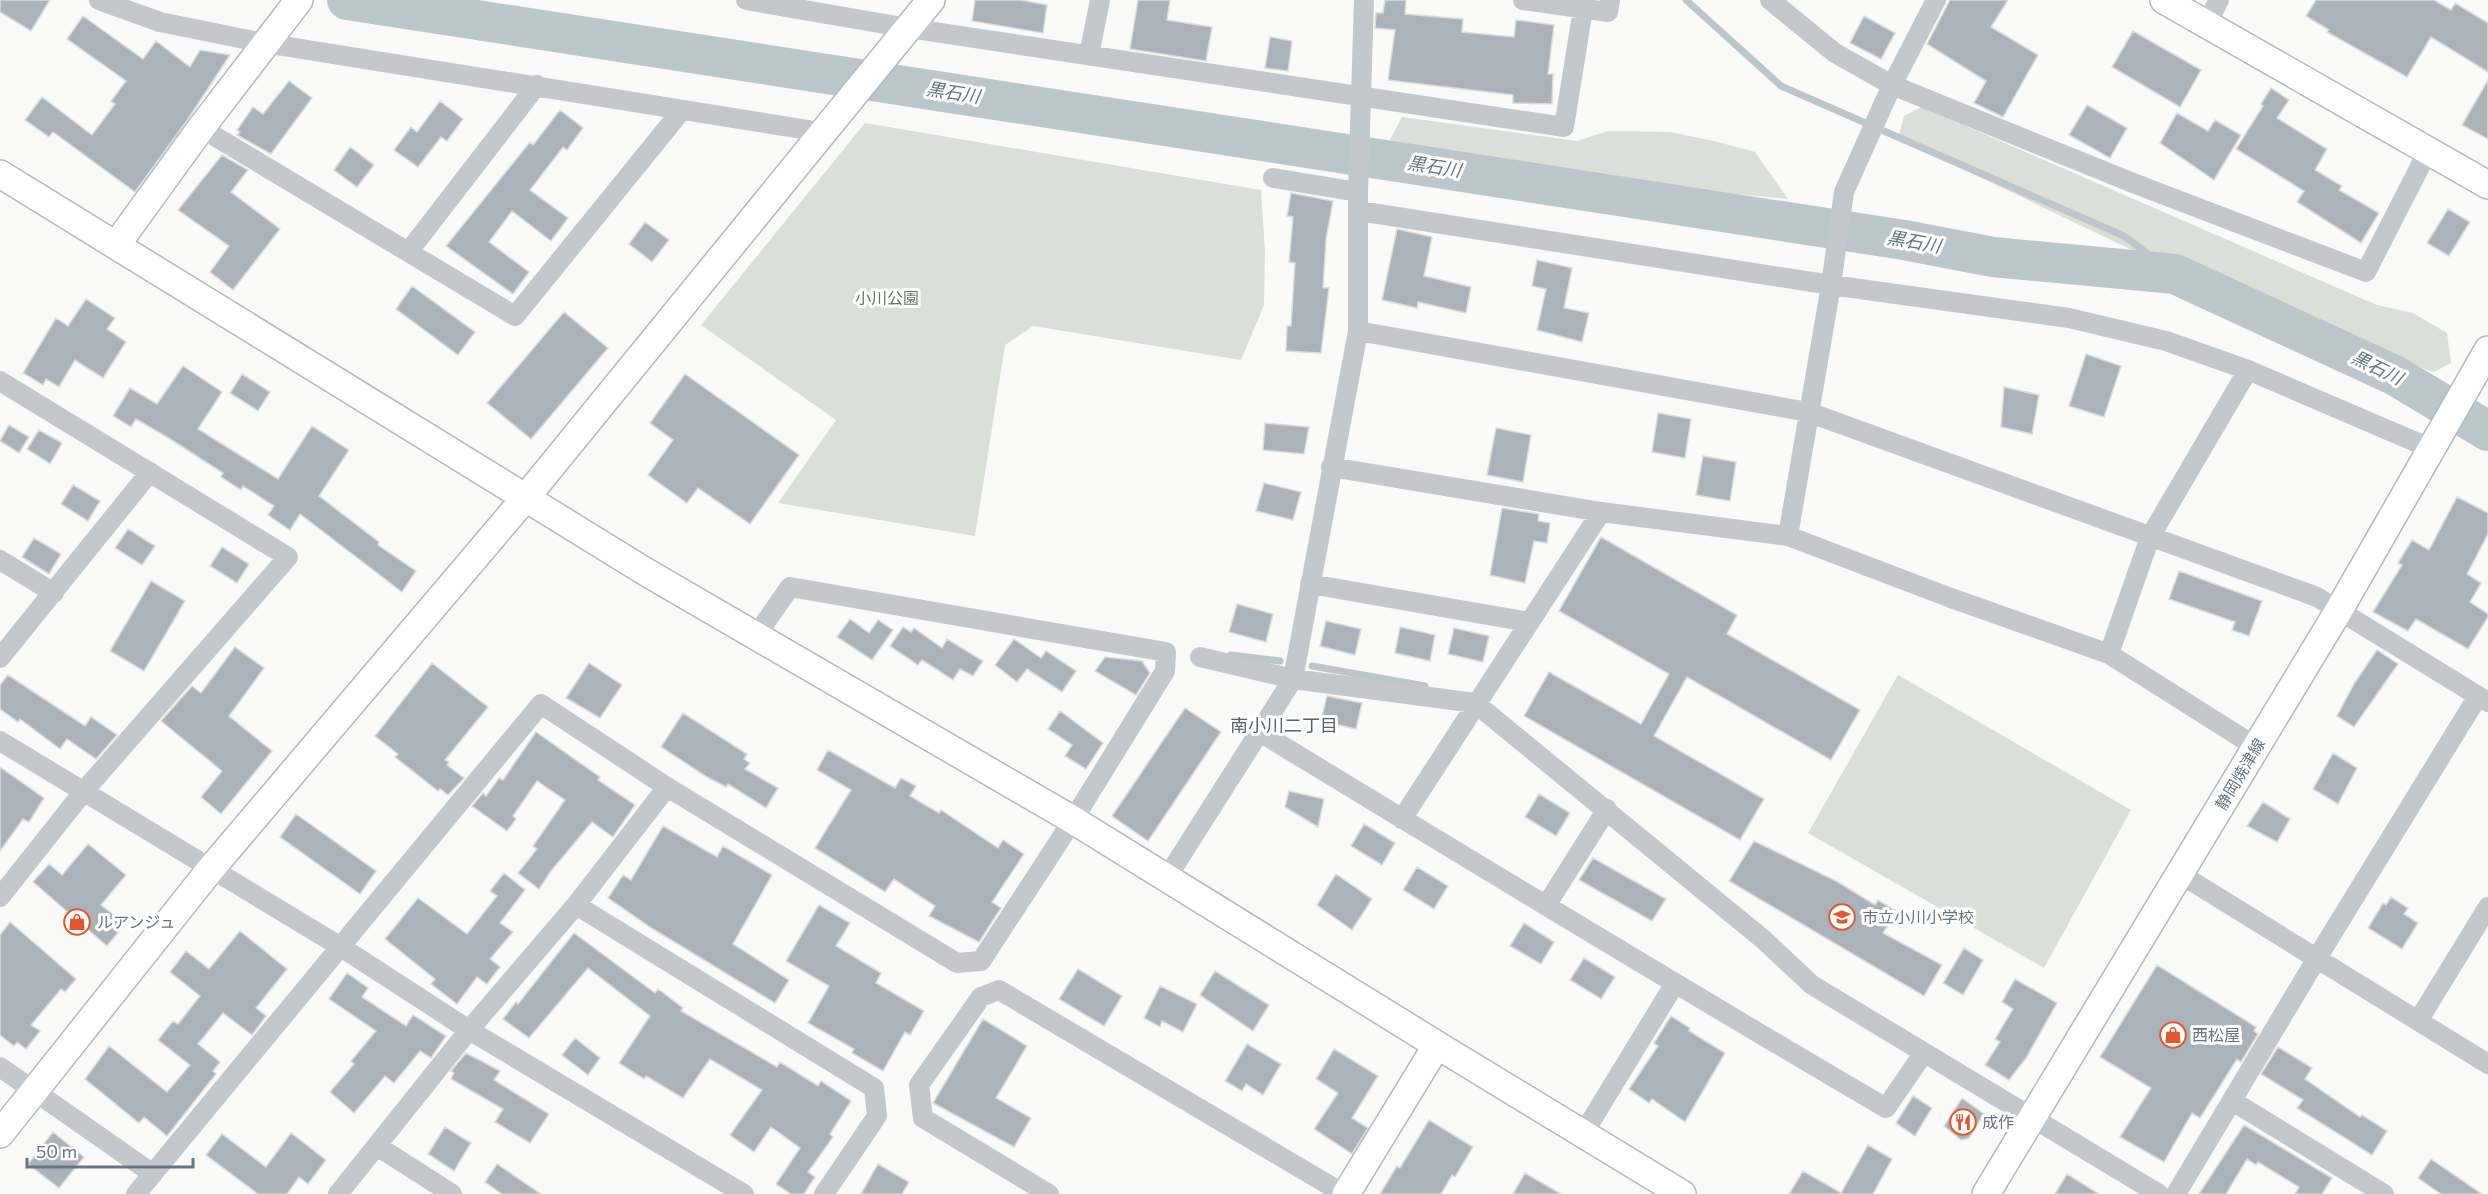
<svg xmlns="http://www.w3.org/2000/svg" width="2488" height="1194" viewBox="0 0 2488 1194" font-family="Commissioner,'Noto Sans JP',sans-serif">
	<rect width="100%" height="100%" fill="#fafaf8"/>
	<path fill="#dadfd7" d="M1922,107L2377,305L2413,313L2447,333L2451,363L2434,372L2276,319L1898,138L1904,116Z
		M1402,117L1577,141L1608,131L1670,132L1714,141L1755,152L1788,199L1647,185L1448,157L1390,140Z
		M865,123L1261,190L1265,251L1264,305L1241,360L1033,326L1005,345L975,536L778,503L836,420L701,325Z
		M1898,675L2131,810L2044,968L1808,833Z"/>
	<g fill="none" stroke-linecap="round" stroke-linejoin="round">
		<path stroke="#bbc7cb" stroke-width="7" d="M1686,0L1781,86L2124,236L2175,274
			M1231,655L1280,661
			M1312,666L1425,686"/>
		<path stroke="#bbc7cb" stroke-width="40" d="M347,0L1904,240L1993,257L2175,274L2394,375L2488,431"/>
	</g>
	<path fill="#aab3b9" stroke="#dcdcda" stroke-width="1.5" d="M0,0H50L31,31L0,12Z
		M975,0H1021L1047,5L1043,33L972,21Z
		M1138,0H1170L1167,20L1212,27L1206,61L1130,49Z
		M1385,0H1406L1405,14L1463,19L1462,32L1514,37L1516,20L1554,25L1548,74H1553L1552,104L1513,103V95L1388,80L1395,30L1375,28L1376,13H1383Z
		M1950,0H2008L1991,27L2038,55L2003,117L1974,103L1986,81L1927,44Z
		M2316,0H2434L2451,10L2455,3L2488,23V72L2431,37L2407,77L2327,32L2329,30L2306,16Z
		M83,16L143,59L156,41L190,67L200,50L230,55L186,122L135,192L53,132L49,137L25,120L42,97L92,135L115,104L111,101L126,81L67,39Z
		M1864,16L1895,33L1881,59L1850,43Z
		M2133,31L2201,70L2180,107L2112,67Z
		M1270,37L1292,41L1288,71L1265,68Z
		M2488,80V139L2462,125Z
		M289,81L312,98L271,154L237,135L240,132L237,130L253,107L263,114Z
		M2271,88L2289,100L2277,118L2327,149L2315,170L2342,186L2339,190L2379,213L2361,243L2297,202L2304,191L2236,149L2263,106L2261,104Z
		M440,101L463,119L447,141L441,137L418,167L394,150L411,127L417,132Z
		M2087,105L2127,128L2110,158L2069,135Z
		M560,110L583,128L567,150L563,147L530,190L568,218L551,241L512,211L489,242L529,272L513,294L446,246L530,142L533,145Z
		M2177,113L2208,131L2215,120L2241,135L2214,180L2160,143Z
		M350,147L374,165L357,187L334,170Z
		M222,155L248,170L231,192L280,229L233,290L210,272L229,246L178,210Z
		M1291,193L1333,201L1326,239L1323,288H1329L1321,353L1286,351L1287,326H1291L1295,263L1289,262L1293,217L1287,216Z
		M2448,209L2470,222L2449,256L2427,243Z
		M645,222L669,240L652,262L629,244Z
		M1397,229L1432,237L1424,276L1471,287L1466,313L1418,302L1417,308L1382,300Z
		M1537,260L1572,268L1564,308L1589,313L1582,342L1537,330L1546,289L1532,286Z
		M412,286L475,332L458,355L396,309Z
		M86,299L115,318L107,329L126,342L103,378L75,360L59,387L46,379L43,385L23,373L56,318L68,326Z
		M564,312L608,348L531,439L487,403Z
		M2086,354L2121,366L2104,417L2069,406Z
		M183,366L222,392L198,429L278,479L312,426L349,450L319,496L379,542L378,545L416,571L402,592L300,514L290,530L268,515L274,506L243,486L241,490L221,477L223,473L167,437L136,419L131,427L113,416L130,388L157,404Z
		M242,374L270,392L258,411L230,393Z
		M685,374L799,455L750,524L698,488L687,503L648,475L673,440L650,423Z
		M2004,387L2039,395L2032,434L2001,427Z
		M1658,413L1691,419L1685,458L1652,452Z
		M1265,423L1309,427L1304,454L1263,450Z
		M9,425L29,437L19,453L0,441Z
		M1496,428L1531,435L1523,482L1487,475Z
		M39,430L62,443L50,464L27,449Z
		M1703,456L1736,462L1730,501L1696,495Z
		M1264,483L1301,492L1293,520L1256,511Z
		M73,485L100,501L88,521L61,504Z
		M2457,497L2488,513V534L2467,574L2481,583L2470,602L2488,614V617L2468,649L2416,619L2408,631L2373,612L2402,565L2398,563L2412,540L2429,550Z
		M1502,508L1539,514L1538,521L1550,523L1547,543L1534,541L1525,583L1490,575Z
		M128,529L155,546L142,565L115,548Z
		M1601,537L1737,615L1727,634L1860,710L1831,760L1687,677L1654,736L1764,799L1740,840L1524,716L1549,672L1641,724L1669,674L1559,611Z
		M34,538L61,554L49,574L22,557Z
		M222,547L249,564L237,583L210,566Z
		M2179,571L2262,601L2249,636L2232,630L2235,622L2169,599Z
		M151,581L185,601L144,671L110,651Z
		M1237,604L1273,614L1266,642L1229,632Z
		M850,619L869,633L878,620L893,630L872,660L837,637Z
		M1326,621L1361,629L1355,655L1320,646Z
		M903,627L911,632L914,628L942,648L947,639L983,661L973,676L960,669L953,680L922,660L918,665L890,646Z
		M1400,627L1435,635L1430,661L1395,653Z
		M1454,628L1489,636L1483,662L1448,654Z
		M1014,639L1041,658L1046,651L1076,671L1062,692L1027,669L1017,682L995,665Z
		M235,647L264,668L229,716L272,751L221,814L201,797L222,771L161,721L192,686L201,693Z
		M2377,650L2398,664L2354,727L2337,716L2354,684Z
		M1105,657L1142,661L1150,673L1136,695L1095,671Z
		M432,663L488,707L445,760L449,762L447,765L464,778L448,795L440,789L438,791L395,757L398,754L375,736Z
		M589,663L622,685L600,718L566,698Z
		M8,675L85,726L91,717L117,735L96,759L67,739L60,749L20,719L18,722L0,709V685Z
		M1327,696L1362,703L1356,729L1321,721Z
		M1185,708L1221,732L1148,841L1112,816Z
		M1060,711L1103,743L1086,769L1065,756L1072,745L1048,729Z
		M683,713L747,754L744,759L750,763L745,769L778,788L766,808L728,784L726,787L707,777L661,747Z
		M536,732L600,777L598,780L635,805L613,837L592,822L551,871L539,889L518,873L537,849L533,846L565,800L537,781L513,816L516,819L507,831L472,806L483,793L486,796L499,778L503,780Z
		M828,750L895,788L901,778L916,786L910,796L939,813L941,810L998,848L1003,840L1024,854L992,902L1001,908L979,942L929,916L935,906L894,879L885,892L815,848L851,790L817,770Z
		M2333,753L2357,768L2338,804L2313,789Z
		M0,767L44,798L29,822L23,819L0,851Z
		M1289,791L1324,799L1318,827L1285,807Z
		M1539,794L1570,813L1556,836L1525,817Z
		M2263,802L2290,819L2277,842L2247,826Z
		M296,814L376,871L360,894L280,837Z
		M1364,824L1395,843L1382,865L1351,846Z
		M663,826L717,857L723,846L772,875L733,944L789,980L775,1003L653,929L608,898L623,875L631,880Z
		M1754,841L1838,882L1875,905L1878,900L1897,912L1883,933L1942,965L1924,996L1729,881Z
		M88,844L126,875L101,905L125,924L107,946L33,882L49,864L62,875Z
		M1593,858L1666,899L1652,921L1579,880Z
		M1417,867L1448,886L1434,909L1403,890Z
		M504,873L525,890L500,923L513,932L490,959L500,967L487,984L477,977L457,1004L431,984L435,979L385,939L418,898L467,934L497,896L490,891Z
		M1336,874L1372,899L1352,930L1317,905Z
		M2391,897L2408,908L2404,914L2418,923L2402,949L2368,928L2383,903L2386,905Z
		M819,905L850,923L836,946L881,973L876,983L924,1011L910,1035L905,1032L883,1071L852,1053L854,1049L808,1023L829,986L786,961Z
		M10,922L76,979L65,992L61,989L31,1025L40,1031L26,1049L17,1042L14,1046L0,1035V935Z
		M1524,923L1554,942L1541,964L1510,946Z
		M240,931L287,969L256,1008L266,1016L252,1035L223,1013L198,1044L220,1062L213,1071L216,1074L167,1136L144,1117L139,1123L85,1079L109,1046L167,1092L190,1065L158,1040L173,1021L178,1024L200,996L170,972L186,951L209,969Z
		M574,933L655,993L658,989L683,1008L681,1011L777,1067L780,1062L818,1086L821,1081L851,1101L830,1134L833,1137L808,1172L815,1177L804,1194H791L776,1184L800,1148L771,1127L754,1152L730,1135L762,1090L710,1059L683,1098L646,1076L644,1079L619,1063L650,1016L588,968L529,1038L503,1019L516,1002L518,1004Z
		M1964,948L1983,960L1963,995L1943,983Z
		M1584,958L1615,977L1601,999L1570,980Z
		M2157,965L2256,1027L2254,1031L2258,1034L2241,1062L2237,1059L2200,1118L2192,1113L2164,1162L2120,1137L2151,1088L2100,1057Z
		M1078,969L1122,996L1104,1026L1059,999Z
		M1215,971L1269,1005L1253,1031L1200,995Z
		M347,973L368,988L362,997L406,1026L413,1015L446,1036L431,1058L420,1051L394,1083L385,1076L354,1113L330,1092L354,1064L351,1061L376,1031L329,999Z
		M2015,979L2057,1003L2026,1058L2009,1080L1985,1065L2000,1042L1995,1039L2013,1009L2002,1002Z
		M1160,986L1197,1004L1183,1032L1162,1021L1160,1027L1144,1018Z
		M1671,1016L1690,1028L1689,1031L1725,1053L1685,1122L1652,1099L1649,1103L1629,1089L1658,1046L1654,1043Z
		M983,1019L1027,1046L996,1098L1031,1118L1014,1147L933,1103Z
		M575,1038L600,1058L588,1075L562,1055Z
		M1247,1044L1281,1064L1263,1095L1246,1084L1242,1091L1225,1081Z
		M2278,1047L2312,1068L2305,1079L2360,1117L2362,1115L2387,1131L2372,1155L2297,1108L2303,1100L2261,1074Z
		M1334,1049L1378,1076L1352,1118L1368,1128L1352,1154L1314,1129L1338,1093L1316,1079Z
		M466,1053L500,1071L494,1080L549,1114L530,1143L495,1122L503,1109L451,1079L454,1073L451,1071Z
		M1913,1096L1932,1108L1915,1136L1896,1123Z
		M1962,1098L1984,1114L1969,1138L1961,1140L1944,1126Z
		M1429,1120L1473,1147L1455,1177L1452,1175L1441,1194H1380L1397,1166L1400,1168Z
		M2244,1125L2332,1178L2322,1194H2295L2299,1187L2258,1162L2256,1165L2247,1159L2226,1194H2199Z
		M445,1127L471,1143L454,1171L428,1154Z
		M53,1132L84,1157L59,1188L28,1164Z
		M291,1133L326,1160L308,1184L299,1177L287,1194H258L206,1155L222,1134L266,1167Z
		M1868,1145L1892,1159L1873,1194H1789L1803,1171L1841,1193Z
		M2431,1159L2482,1194H2441L2418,1178Z
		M497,1164L541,1194H502L485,1182Z
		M878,1164L909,1182L902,1194H861Z
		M1525,1173L1561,1194H1513Z
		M2067,1174L2099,1194H2055Z"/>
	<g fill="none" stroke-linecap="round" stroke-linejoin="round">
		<g stroke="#b3babf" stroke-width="30">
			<path id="secondary" d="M2164,0L2488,185
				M0,174L646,572L1073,820L1437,1045L1346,1194
				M117,244L201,128L299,0
				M1437,1045L1682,1194
				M0,1134L210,870L527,496L931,0
				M1986,1194L2339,610L2488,350"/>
		</g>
		<path stroke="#c3c8cc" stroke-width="20" d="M99,0L160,22L264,43L821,132
			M746,0L908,28L1564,127L1583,9
			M1523,0L1608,12L1610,0
			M1770,0L1835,53L1892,85L2133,183L2366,272L2429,149
			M2207,23L2219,0
			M1089,55L1100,0
			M201,128L515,316L682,110
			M1273,178L1358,192
			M1359,211L1831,285L2069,318L2166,341L2248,370L2432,449
			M409,251L537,85
			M1358,331L1808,412L2317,597L2488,702
			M0,381L288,557L84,791L0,897
			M1331,467L1601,512L1788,536L1951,598L2109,654L2256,747
			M1788,536L1831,285L1844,192L1892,85L1936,0
			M0,560L54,593
			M1310,584L1529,622
			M2109,654L2150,537L2248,370
			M1200,657L1293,679L1475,703L1764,940L1812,985L2159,1194
			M0,658L150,472
			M1258,731C1467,858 1675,985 1886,1108L1923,1054
			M0,741L341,947L469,1030L744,1194
			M1402,819L1601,512
			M2180,874L2488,1064
			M1166,879L1293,679L1358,331V192L1364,0
			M1547,904L1607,809
			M576,905L874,1088L877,1116L824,1194
			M2418,1021L2488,907
			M0,1067L153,1174
			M2234,1102L2384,1194
			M1583,1134L1674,985
			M377,1146L452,1194
			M136,1194L541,704L667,787L957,963L981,961L1073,820L1165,671L1166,652L790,587L755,637
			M338,1194L469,1030L576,905L667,787
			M1049,1194L923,1118L919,1085L981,997L999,990L1344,1194
			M2176,1194L2317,958L2478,696"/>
		<use href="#secondary" stroke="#fff" stroke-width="27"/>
	</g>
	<defs>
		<g id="school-ring" transform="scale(1.35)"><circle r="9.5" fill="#fff" stroke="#e4572e" stroke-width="1.5"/><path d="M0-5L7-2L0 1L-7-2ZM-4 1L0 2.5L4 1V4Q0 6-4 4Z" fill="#e4572e"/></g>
		<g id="shop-ring" transform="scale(1.35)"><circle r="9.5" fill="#fff" stroke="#e4572e" stroke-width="1.5"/><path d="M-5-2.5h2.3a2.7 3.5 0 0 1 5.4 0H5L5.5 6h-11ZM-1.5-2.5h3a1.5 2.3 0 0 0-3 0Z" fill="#e4572e"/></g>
		<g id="restaurant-ring" transform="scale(1.35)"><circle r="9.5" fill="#fff" stroke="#e4572e" stroke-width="1.5"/><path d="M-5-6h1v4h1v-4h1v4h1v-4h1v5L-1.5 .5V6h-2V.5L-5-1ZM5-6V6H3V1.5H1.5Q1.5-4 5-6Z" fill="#e4572e"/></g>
	</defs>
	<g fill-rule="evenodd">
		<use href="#school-ring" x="1842" y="917"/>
		<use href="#shop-ring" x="77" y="922"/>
		<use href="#shop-ring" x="2173" y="1035"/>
		<use href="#restaurant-ring" x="1963" y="1122"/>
	</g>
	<g text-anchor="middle" stroke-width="6" stroke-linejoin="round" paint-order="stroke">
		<g font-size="16" fill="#687a64" stroke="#fff">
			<text x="887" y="304">小川公園</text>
		</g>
		<g font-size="16" fill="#657683" stroke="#fff">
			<text transform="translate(2240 774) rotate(-59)" y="6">静岡焼津線</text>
		</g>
		<g font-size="16" fill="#657683" stroke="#fff" text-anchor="start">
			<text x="1862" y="923">市立小川小学校</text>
			<text x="97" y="928">ルアンジュ</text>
			<text x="2192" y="1041">西松屋</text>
			<text x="1982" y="1128">成作</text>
		</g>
		<g font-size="18" font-style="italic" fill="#60757c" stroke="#fff">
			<text transform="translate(953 93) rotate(9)" y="6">黒石川</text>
			<text transform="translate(1434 167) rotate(9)" y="6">黒石川</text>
			<text transform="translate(1914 242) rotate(10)" y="6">黒石川</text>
			<text transform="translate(2377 368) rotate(26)" y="6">黒石川</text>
		</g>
		<g font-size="18" fill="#57646e" stroke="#fff">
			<text x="1284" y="732">南小川二丁目</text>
		</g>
	</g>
	<path d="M27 1158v9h166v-9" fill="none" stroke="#657683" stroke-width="3"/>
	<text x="36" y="1158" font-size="18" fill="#657683" stroke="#ffffff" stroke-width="4.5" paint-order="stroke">50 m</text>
</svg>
